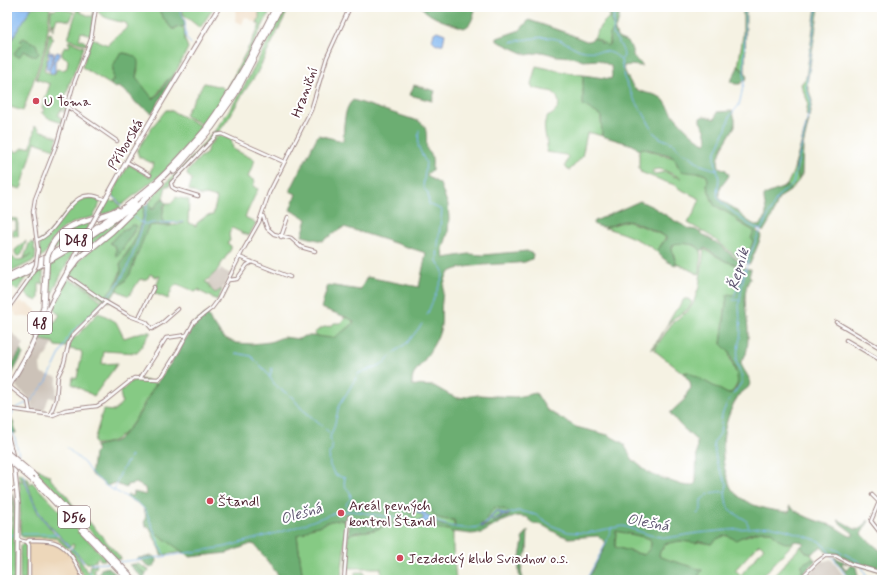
<svg xmlns="http://www.w3.org/2000/svg" width="889" height="587" viewBox="0 0 889 587" font-family="Mynerve,sans-serif">
	<rect width="100%" height="100%" fill="#fff"/>
	<filter id="ink" filterUnits="userSpaceOnUse"><feTurbulence type="fractalNoise" baseFrequency=".025" numOctaves="2"/><feDisplacementMap in="SourceGraphic" scale="8" xChannelSelector="R" yChannelSelector="G"/><feConvolveMatrix kernelMatrix="1 2 1 2 8 2 1 2 1" color-interpolation-filters="sRGB"/></filter>
	<filter id="wash" filterUnits="userSpaceOnUse"><feTurbulence type="fractalNoise" baseFrequency=".012" numOctaves="4" result="noise"/><feDisplacementMap in="SourceGraphic" scale="16" xChannelSelector="R" yChannelSelector="G"/><feGaussianBlur stdDeviation="0.9" result="paint"/><feColorMatrix in="noise" values="0 0 0 0 0 0 0 0 0 0 0 0 0 0 0 0 0 1.4 0 .05"/><feComposite in="paint" operator="in"/></filter>
	<g filter="url(#wash)">
		<rect width="100%" height="100%" fill="#f5f2e3"/>
		<path fill="#edd7ba" d="M228,7H259V18L257,23L245,17L242,24L238,22L235,21L236,10Z
			M22,301L23,303L29,304L36,310L35,318L16,316L14,311H11L16,304Z
			M25,538H53L57,540L75,559L86,580H26Z"/>
		<path fill="#ccc2b8" d="M221,269L231,274L222,290L215,293L212,290L208,282L210,277Z
			M12,333L24,344L7,373V340Z
			M38,339L52,342L53,344L40,365L41,373L57,377L56,399L49,397L43,413L32,411L31,401L24,393L17,388L16,384V381Z
			M11,491L14,495L12,527L7,532V495Z
			M831,559L847,580H803L821,562Z"/>
		<path fill="#86ca84" stroke="#687458" fill-rule="evenodd" d="M32,7H50L46,45L23,111L7,106V47Z
			M58,7L74,12L70,21L57,18L53,30L52,29L54,23L53,22L50,28L51,10H55Z
			M98,7H157L162,16L172,29H175L181,26L184,28L185,40L188,48L177,70L172,76L166,81L154,99L151,97L136,78L138,69L129,54L123,53L113,66V81H112L111,85L82,67L92,38L108,45L110,42L128,27L126,23C117,21 104,19 98,12Z
			M179,7H214L200,28L185,16Z
			M259,7H272C252,48 231,88 204,125L187,117L185,114L204,83L222,87L226,91L260,25L257,23L259,18Z
			M284,7H293L290,11L288,10L256,75L242,95L230,116L219,132L215,130C244,92 264,49 284,7Z
			M607,7H618L619,10L616,9L613,11L610,19L613,26L616,27L609,38L610,45L607,46L600,43L598,39L594,38L601,25L609,17V10Z
			M743,7H746V9L745,71L742,70L740,66L738,67L743,35Z
			M816,7H819L807,84L812,101L809,117L806,115L808,102L802,88L801,84L806,78Z
			M77,9L80,10V12L92,17L95,9L91,35L81,32L79,39L84,41V42L87,43L86,45L68,39Z
			M49,33L52,34L51,37L53,38L48,50H50L47,53L48,56L44,69V71L54,75L57,69L63,70L67,68L68,60L65,57L62,56V52L65,46L69,47L70,44L68,43L69,41L84,47L70,83H69L68,85L69,86L65,98L69,100L65,112H63L64,109L62,108L61,111H62H60L58,116L61,118L60,120L63,121L62,123L50,119L41,112L43,113L44,109L42,108L50,84L36,79L47,46Z
			M536,66L569,73L583,75V97L601,116L602,136L592,133H587L582,157L570,170H568L565,166L568,157L566,155L546,152C550,141 540,130 547,117C559,112 563,102 553,92L533,88L531,84Z
			M166,110H170L203,127L164,172L122,205L112,194L129,164L149,177L152,175L149,174L154,164L139,157L137,151L152,127Z
			M35,126L39,128V130L58,137L54,149L35,142L21,189L7,185V164L11,150L18,152L23,148L31,147Z
			M214,131L219,133L170,184V186H166L163,198L158,202L154,209H151V205L149,203L155,194L196,153Z
			M219,135L231,139L233,149L255,160L248,177L255,181L253,186L258,189L245,217L256,223L250,234L249,236L232,228L229,234L230,241L227,243L231,246V249L216,272L205,282L208,283L211,289L215,293L217,292L220,290H222L217,300L199,291L200,289L195,292L177,284L173,287L168,299L154,293L160,276L156,277L150,274L148,278L144,280L140,279L129,296L116,290L130,274L144,235L149,226C154,224 157,226 163,226C169,226 177,225 184,223C178,221 170,225 162,221V215L166,203H172L176,197L189,200L188,222L189,223L196,226L197,223L206,216L213,215L217,198L206,195L202,196L189,190L192,179L188,176L187,172L200,157L206,154L208,147Z
			M641,148L674,158L676,161L677,165L706,175L708,179L707,186L714,205L733,216L738,222L754,231C753,236 754,241 752,245C750,251 746,257 744,263L712,237L688,223L694,213L700,199L678,188L676,185C672,185 646,174 640,172L642,171L639,169V151ZM659,169L666,171L681,178L673,176L666,172L654,174L652,173L653,170Z
			M795,165L799,180L790,191L787,185L793,172Z
			M86,198H94L100,202L98,208L93,217C77,220 61,226 52,241C47,250 48,253 39,258L40,241C43,239 47,237 50,233C61,221 69,202 86,198Z
			M109,198L113,202L115,200L121,207L113,211L100,215Z
			M142,203L144,211L142,221L137,236L120,264L121,270L116,283L104,300L71,276L70,277L68,276L76,263ZM132,225L137,227L122,250L116,255V247L111,242L118,234Z
			M124,216L112,228L80,254L86,241Z
			M7,218L18,219V237L13,236V230H16V221H7Z
			M91,221L86,231L51,252L53,246L67,230Z
			M626,221L644,227L666,237L659,248L657,252C648,243 617,230 604,228Z
			M26,241L22,254L20,256H17L15,253V250Z
			M31,242L35,244L34,250H36L35,260L7,274V269C12,266 12,262 11,256C18,263 24,259 31,255L24,258L29,244Z
			M675,243C684,243 696,243 701,251L700,273L698,274L676,263L672,248Z
			M75,248V249L61,275L49,300H47L48,263Z
			M704,249L725,261L745,268C745,277 738,286 735,296H727L721,344L729,352L730,358L739,381L733,391L728,394L686,372L683,373L654,350L673,322L687,312L693,304L699,287Z
			M43,266V284H39V298L37,301L29,297L24,292L36,269Z
			M30,272L18,291L11,286L7,287V284Z
			M68,279L83,286L103,302V304C89,317 73,329 66,347L55,346L53,342L36,339L45,320L55,322L60,315L56,312L53,306L57,299L60,298V293Z
			M684,299H688L692,302C689,312 680,313 673,319C665,327 660,340 653,349L651,348L659,339L675,311L679,307Z
			M98,313L104,315L116,322L124,338L142,332H151L137,353L104,351L102,364L118,363L94,396L72,384L73,377L77,378L82,354L81,351L69,349L71,340L77,336Z
			M345,317H346L352,319L353,323C351,327 337,337 332,338C329,339 316,336 314,334C317,329 326,326 331,326L334,323H341Z
			M137,379L153,382L156,384C154,390 149,395 146,400C135,421 122,446 95,444L94,441L103,410L115,411L122,402L120,392L132,381Z
			M38,469L50,476L51,480L64,492L72,504L85,517L121,558L118,560L51,489L52,488L34,471Z
			M18,473H20L22,475L38,513L53,532L69,547L67,549L55,537H23L20,535V487L18,480L19,479L21,482L22,480L18,476Z
			M25,476L29,480L30,485L32,482L106,559L104,560H100L99,557L96,559V562L94,561L92,563H87L72,549L74,545L73,544L70,546C59,535 45,523 37,508C32,498 29,487 25,476Z
			M14,495L16,506L15,580H7V532L12,527Z
			M424,500C429,503 429,505 431,510C434,520 447,520 454,520V527L436,524H421L414,522V514L408,511L417,503ZM421,506L426,514L437,521H429L421,524L417,523L424,518L421,514H419L417,508Z
			M495,507L506,510L510,515L488,526L481,527V523C486,518 489,511 495,507Z
			M339,519L344,521L347,522L341,580H303L297,535L307,530L310,528L322,525L330,521L338,520Z
			M392,524H405L449,530L453,533V549L456,580H389V578H381V568H346L348,536L352,533L374,530Z
			M150,529L155,532L184,552L161,555L159,547Z
			M616,531L644,537L650,539C653,546 649,550 644,555L615,547Z
			M762,531H771C779,539 784,545 796,540L759,580C751,580 725,578 721,580H696L702,570L663,559L659,555L660,551L664,548V544C679,539 696,541 711,544L717,539L726,535C736,543 751,533 762,531ZM759,544L764,547L741,575L735,570Z
			M23,543L27,546L26,580H20V547Z
			M801,546L807,553L811,554L814,559L811,560L802,566V571L794,580H770Z
			M71,549L78,556L87,572L90,570L89,567L92,565L94,566L96,564L97,567L93,569L97,577L96,578L97,580H86L85,579L78,564L79,563L69,551Z
			M133,564H138L149,570L146,574Z
			M355,572H364V580H355Z"/>
		<path fill="#6cae72" stroke="#5b664e" fill-rule="evenodd" d="M157,7H178L183,15L185,26L172,29L162,16Z
			M421,7H476C473,14 473,25 464,28C450,23 431,19 421,7Z
			M614,9L619,10C620,16 619,21 616,27C608,24 610,15 614,9Z
			M529,20L567,33L586,41H589L594,38L601,41L600,43H604L607,46L610,44C609,38 608,33 615,30L617,37C620,40 625,40 628,43C636,52 628,56 642,64V66C636,66 626,64 623,67C626,73 630,84 635,88C643,95 656,92 664,100C667,104 669,109 672,113C678,121 697,142 706,143L707,142C707,135 705,127 700,122V118L704,116L715,119L717,112L732,111L735,119V126L722,148L718,160L719,167L726,170L729,175C727,181 719,186 719,193C719,203 730,204 736,210C742,216 749,223 758,226C772,216 763,207 764,195L782,188L787,185L790,191L779,198L772,217L763,232L759,228L756,231L761,234L762,235L750,264L746,263C745,257 751,249 753,241L751,238L754,231L738,221L733,216L714,205L707,186L708,179L706,175L698,172L696,173C680,171 681,174 675,159L669,155L643,148L639,150L633,145L602,136L601,116L583,105V75L611,79L612,75L611,66L599,60L583,61L572,57L557,56L542,52L527,55L497,41V38L520,30Z
			M23,38L36,44L39,53L37,56L36,57L24,51L19,57L15,55L14,53L18,48L23,44L20,41Z
			M123,53C143,56 138,63 136,77L153,99C163,93 164,79 176,74L152,113L136,103L130,95L119,87L115,88L111,85V81H113V66L119,55Z
			M739,66L742,70L745,71L747,78L740,84H735L730,81L733,77L738,67Z
			M414,85L435,91L432,101L410,95Z
			M353,100L418,121C430,126 425,139 427,150C434,155 432,162 432,170L427,174V176L440,184L448,205L449,218L448,233L443,249L444,258L469,254L483,255L527,251L533,254L532,259L525,262C510,265 456,263 448,274C443,281 443,293 442,301C440,313 444,326 437,338C434,345 429,352 425,359C419,368 411,373 412,385L434,386L450,395L458,398L478,395L516,397L536,393L547,410L576,427L608,435L623,443L633,460L650,474L682,485L690,486L695,484L696,481L697,441L680,425L670,413L685,399L687,393L691,388L690,382L683,373L688,372L728,394C747,388 732,364 729,352L721,344L727,296L728,294L735,295C738,285 744,278 746,269H751L749,277L751,278C740,291 748,317 748,332C748,339 748,347 746,354C745,357 742,358 741,362C741,371 761,384 741,392C724,415 717,452 728,479C729,484 731,489 735,493C750,507 768,510 788,512L791,510L789,506C801,516 816,521 831,525C835,526 845,534 850,536H853V533L841,524L838,520C851,524 858,539 868,520L869,521L861,534L882,552V571L857,565L840,555L826,552L821,547L811,554L807,553L801,546L804,543C793,539 795,543 787,543C780,543 775,536 771,531C758,530 747,534 736,540L726,535L717,539L711,544L700,541L696,543L680,541L664,544L663,548L660,551L659,555L660,557L702,570L696,580H587L606,545L603,540L598,536L569,538L558,534L542,525L533,524L527,517L517,516L501,522L482,533L471,534L454,532L453,533L449,530L405,524L403,522L399,521L374,530L352,533L348,536L350,514L347,522L344,521L340,519L338,520L330,521L322,525L310,528L304,533L297,535L303,580H282L255,545L251,544L227,553L190,557L146,526L144,523C150,507 137,503 126,497L128,495L132,496L134,492L146,495L145,488L136,483L127,485L126,488L114,483L107,486L91,474L90,473L92,470L94,453L97,451L95,446L113,442L118,440L131,426L141,411L152,390L177,354L194,324L207,313L212,324L216,327L221,335L225,338L236,343L252,344L270,342L283,337L299,339L304,336H316L333,338L351,326L354,321L346,317L321,308L328,285L360,290L367,277L419,287L426,253L344,227L322,241L302,236L307,219L290,210L296,194L290,191L318,135L343,141C344,129 343,108 353,100ZM424,500C429,503 429,505 431,510C434,520 447,520 454,520L455,527L436,524H421L414,522L413,521L416,517L408,511L417,503ZM495,507L506,510L510,515L488,526L481,527V524C488,519 489,512 495,507ZM616,531L644,537L650,539C653,546 649,550 644,555L615,547Z
			M808,119L809,120L803,146L802,174L799,180L795,165Z
			M163,198L166,203L164,205L162,220L164,223L171,224V226C163,226 154,223 148,227L130,274L125,281L120,285L109,302L104,300C107,290 125,281 120,264C130,249 146,226 143,207L149,203L151,205V209H154L158,202Z
			M640,201L653,207L675,221L690,229L696,230L720,245L742,264V266L725,261L705,248L701,251C699,248 697,246 694,245C690,244 675,242 673,245C670,249 675,259 676,263V265C668,263 662,258 657,252L659,248L666,239V237C658,232 633,220 624,221C611,224 607,231 593,224L595,221Z
			M132,225H136L137,226L118,256H116V247L110,243L118,234Z
			M21,350L23,354L7,383V373Z
			M7,410L14,424L16,433H12L7,427Z
			M528,530L527,552C522,559 519,573 524,580H521C516,572 521,551 523,542L522,539Z
			M152,556C161,559 156,564 151,568L147,566L142,560L139,561L137,559L138,558Z
			M834,557L847,563V564L843,562L842,564L845,570H847L851,565L856,567L858,576L857,580H851Z
			M811,559L816,560L798,580H794L802,571V564Z
			M133,564L146,574L144,579L129,565Z
			M108,567L122,580H97L96,578H99L100,577L99,574L101,569Z"/>
		<path fill="#82b8f1" stroke="#666c8e" d="M7,7H32L7,47Z
			M437,31L445,34L443,44L437,45L432,40L434,33Z
			M50,52L54,53V54H50L54,55L48,70L46,69L47,61L50,57L48,53Z
			M57,52L60,53V55L55,61V72L52,74L49,71L56,53Z
			M421,506L426,515L437,521V522L429,521L421,524L417,523V521H421L424,518L421,514L416,512L417,508Z
			M497,510L505,514H508V515L502,516L492,522V520L502,515L498,512L495,513L488,523L481,527V525C490,522 490,514 497,510Z"/>
		<g fill="none" stroke-linecap="round" stroke-linejoin="round">
			<path stroke="#82b8f1" stroke-width="1" d="M178,7L185,21L186,38L191,44
				M614,7L613,34C618,43 623,46 624,56L621,60L624,78L634,99L644,114L654,133L660,138L673,143L682,153L689,155L701,165L717,170
				M745,7L744,83L739,105L730,116L726,129L715,154V160L719,179L717,193L718,197L723,204L748,224L760,230
				M511,42C524,40 538,36 551,38C562,39 570,46 580,50C592,54 612,46 620,60
				M419,130L418,146L426,163L423,187L428,193L429,204L442,210L438,244L437,261L443,271V276L427,315
				M113,196L121,205
				M132,216L140,222L143,223
				M144,224C157,222 170,223 183,222
				M734,297L745,269
				M733,300H740
				M236,353L251,356L263,368L276,386L292,397L301,408L330,433
				M270,377L272,368
				M16,408L31,401L47,381L67,339L73,331C87,317 104,303 116,287C132,265 143,227 148,200
				M7,416L15,439L20,460
				M9,420L14,410
				M67,448L84,463L91,473L106,486L138,503L146,511L162,551L166,556
				M23,475C29,490 34,507 44,520C56,535 73,547 84,563
				M114,491C117,478 123,467 131,456
				M348,510L346,504L351,498L350,492L344,485L345,478L335,475L330,466L329,453L332,451V447L330,437L334,427L339,406L359,373L374,368L384,363L392,354L408,342L422,324
				M507,514L518,511L525,512L536,515L553,526L568,532L586,533L623,526L650,535L666,538L698,533L770,526L787,530L819,541L826,548L849,580
				M697,514L701,510V500C709,493 714,491 724,492
				M436,521C448,527 468,531 481,526
				M749,527L746,520L734,513L729,509L727,505L725,494L727,484L717,464L713,443L720,434L722,415L727,403L742,382V377L736,361L741,332L739,306L742,284L749,257L756,240L778,196C782,192 789,189 793,184L811,102L806,86L817,7
				M20,534H57
				M7,542L10,536L15,534
				M831,547L860,562L868,580
				M119,562L161,557L225,547L291,529L337,512L353,511L418,522
				M91,564L109,563
				M89,570L93,580
				M586,580L606,543L612,527"/>
		</g>
	</g>
	<g filter="url(#ink)">
		<g fill="none" stroke-linecap="round" stroke-linejoin="round">
			<g stroke="#a08887" stroke-width="4.5">
				<path id="street" d="M68,107L117,141
					M127,162L150,175
					M198,196L175,189L172,187L171,183L213,139L216,135L222,134L284,162
					M263,216L267,228L274,234L291,238L301,247L315,251
					M281,237L288,217
					M37,240C63,232 69,180 105,200
					M38,250L33,212L35,199L57,143L73,86L91,39L96,7
					M239,257L290,277
					M71,278L104,301L130,316L146,322L152,329L162,323L178,309
					M229,280L237,279L247,265L252,262
					M7,310L29,279
					M138,319L154,287
					M836,322L882,349
					M846,340L882,361
					M141,377L166,338L186,335
					M9,386L28,401L30,412
					M10,409L53,415L65,410L97,406L104,402L134,378L158,379L163,375L178,351L194,322L212,308L218,300L242,252L259,222L269,193L311,110L327,57L350,7
					M50,415L56,399L58,376L64,363L69,342L73,335L106,302
					M882,493L879,502L882,506
					M7,494L12,489H16
					M872,495L879,502
					M879,502L871,521L882,535
					M18,540L27,542L29,545V580
					M27,542L29,540C37,540 46,540 54,542C70,547 78,567 84,580
					M344,580L349,517
					M799,580L817,562L825,556H836L851,564L882,573"/>
			</g>
			<g stroke="#a08887" stroke-width="5.5">
				<path id="secondary" d="M100,209L129,157L219,7
					M68,269L77,251
					M7,434L13,458
					M14,464L18,503L17,580"/>
			</g>
			<g stroke="#a08887" stroke-width="6">
				<path id="primary" d="M7,390L28,353L55,295"/>
			</g>
			<g stroke="#a08887" stroke-width="7">
				<path id="highway" d="M207,127C235,89 255,49 276,7
					M211,128L235,94L280,7
					M174,171L210,129
					M52,245C67,219 93,222 117,210
					M7,277C58,253 109,223 152,186C172,169 190,148 207,128
					M7,281C52,261 95,234 135,204
					M55,295L68,272L78,259L112,231L161,183
					M40,323L44,306L46,273
					M32,474L134,580
					M36,482L72,520
					M82,530L129,580"/>
			</g>
			<use href="#street" stroke="#fff" stroke-width="2.5"/>
			<use href="#secondary" stroke="#fff" stroke-width="3.5"/>
			<use href="#primary" stroke="#fff" stroke-width="4"/>
			<use href="#highway" stroke="#fff" stroke-width="5"/>
			<g stroke="#a08887" stroke-width="4.5" stroke-linecap="butt">
				<path id="street-bridge" d="M29,279L36,265L38,250"/>
			</g>
			<g stroke="#a08887" stroke-width="5.5" stroke-linecap="butt">
				<path id="secondary-bridge" d="M77,251L100,209"/>
			</g>
			<g stroke="#a08887" stroke-width="7" stroke-linecap="butt">
				<path id="highway-bridge" d="M46,273L47,256L52,245
					M7,453L32,474
					M7,458L33,480"/>
			</g>
			<use href="#street-bridge" stroke="#fff" stroke-width="2.5"/>
			<use href="#secondary-bridge" stroke="#fff" stroke-width="3.5"/>
			<use href="#highway-bridge" stroke="#fff" stroke-width="5"/>
		</g>
	</g>
	<g fill="#d1495b" stroke="#fff" stroke-width="1.5">
		<circle cx="36" cy="101" r="4"/>
		<circle cx="210" cy="501" r="4"/>
		<circle cx="341" cy="513" r="4"/>
		<circle cx="400" cy="558" r="4"/>
	</g>
	<g text-anchor="middle" stroke-width="4" stroke-linejoin="round" paint-order="stroke">
		<g fill="#fff" stroke="#80626b" stroke-width="1">
			<rect x="60" y="229" width="32" height="22" rx="3"/>
			<rect x="28" y="312" width="24" height="22" rx="3"/>
			<rect x="58" y="506" width="32" height="22" rx="3"/>
		</g>
		<g font-size="13" font-weight="bold" fill="#4a1f2b">
			<text x="76" y="245">D48</text>
			<text x="40" y="328">48</text>
			<text x="74" y="522">D56</text>
		</g>
		<g font-size="14" fill="#4a1f2b" stroke="#fff">
			<text transform="translate(304 92) rotate(-70)" y="5">Hraniční</text>
			<text transform="translate(125 144) rotate(-60)" y="5">Příborská</text>
		</g>
		<g font-size="14" fill="#4a1f2b" stroke="#fff" text-anchor="start">
			<text x="44" y="106">U Toma</text>
			<text x="218" y="506">Štandl</text>
			<text x="349" y="510">Areál pevných<tspan x="349" dy="16">kontrol Štandl</tspan></text>
			<text x="408" y="563">Jezdecký klub Sviadnov o.s.</text>
		</g>
		<g font-size="15" font-style="italic" fill="#5e5570" stroke="#fff">
			<text transform="translate(738 269) rotate(-74)" y="5">Řepník</text>
			<text transform="translate(301 513) rotate(-17)" y="5">Olešná</text>
			<text transform="translate(648 522) rotate(10)" y="5">Olešná</text>
		</g>
	</g>
	<rect width="889" height="587" fill="none" stroke="#fff" stroke-width="24"/>
</svg>
